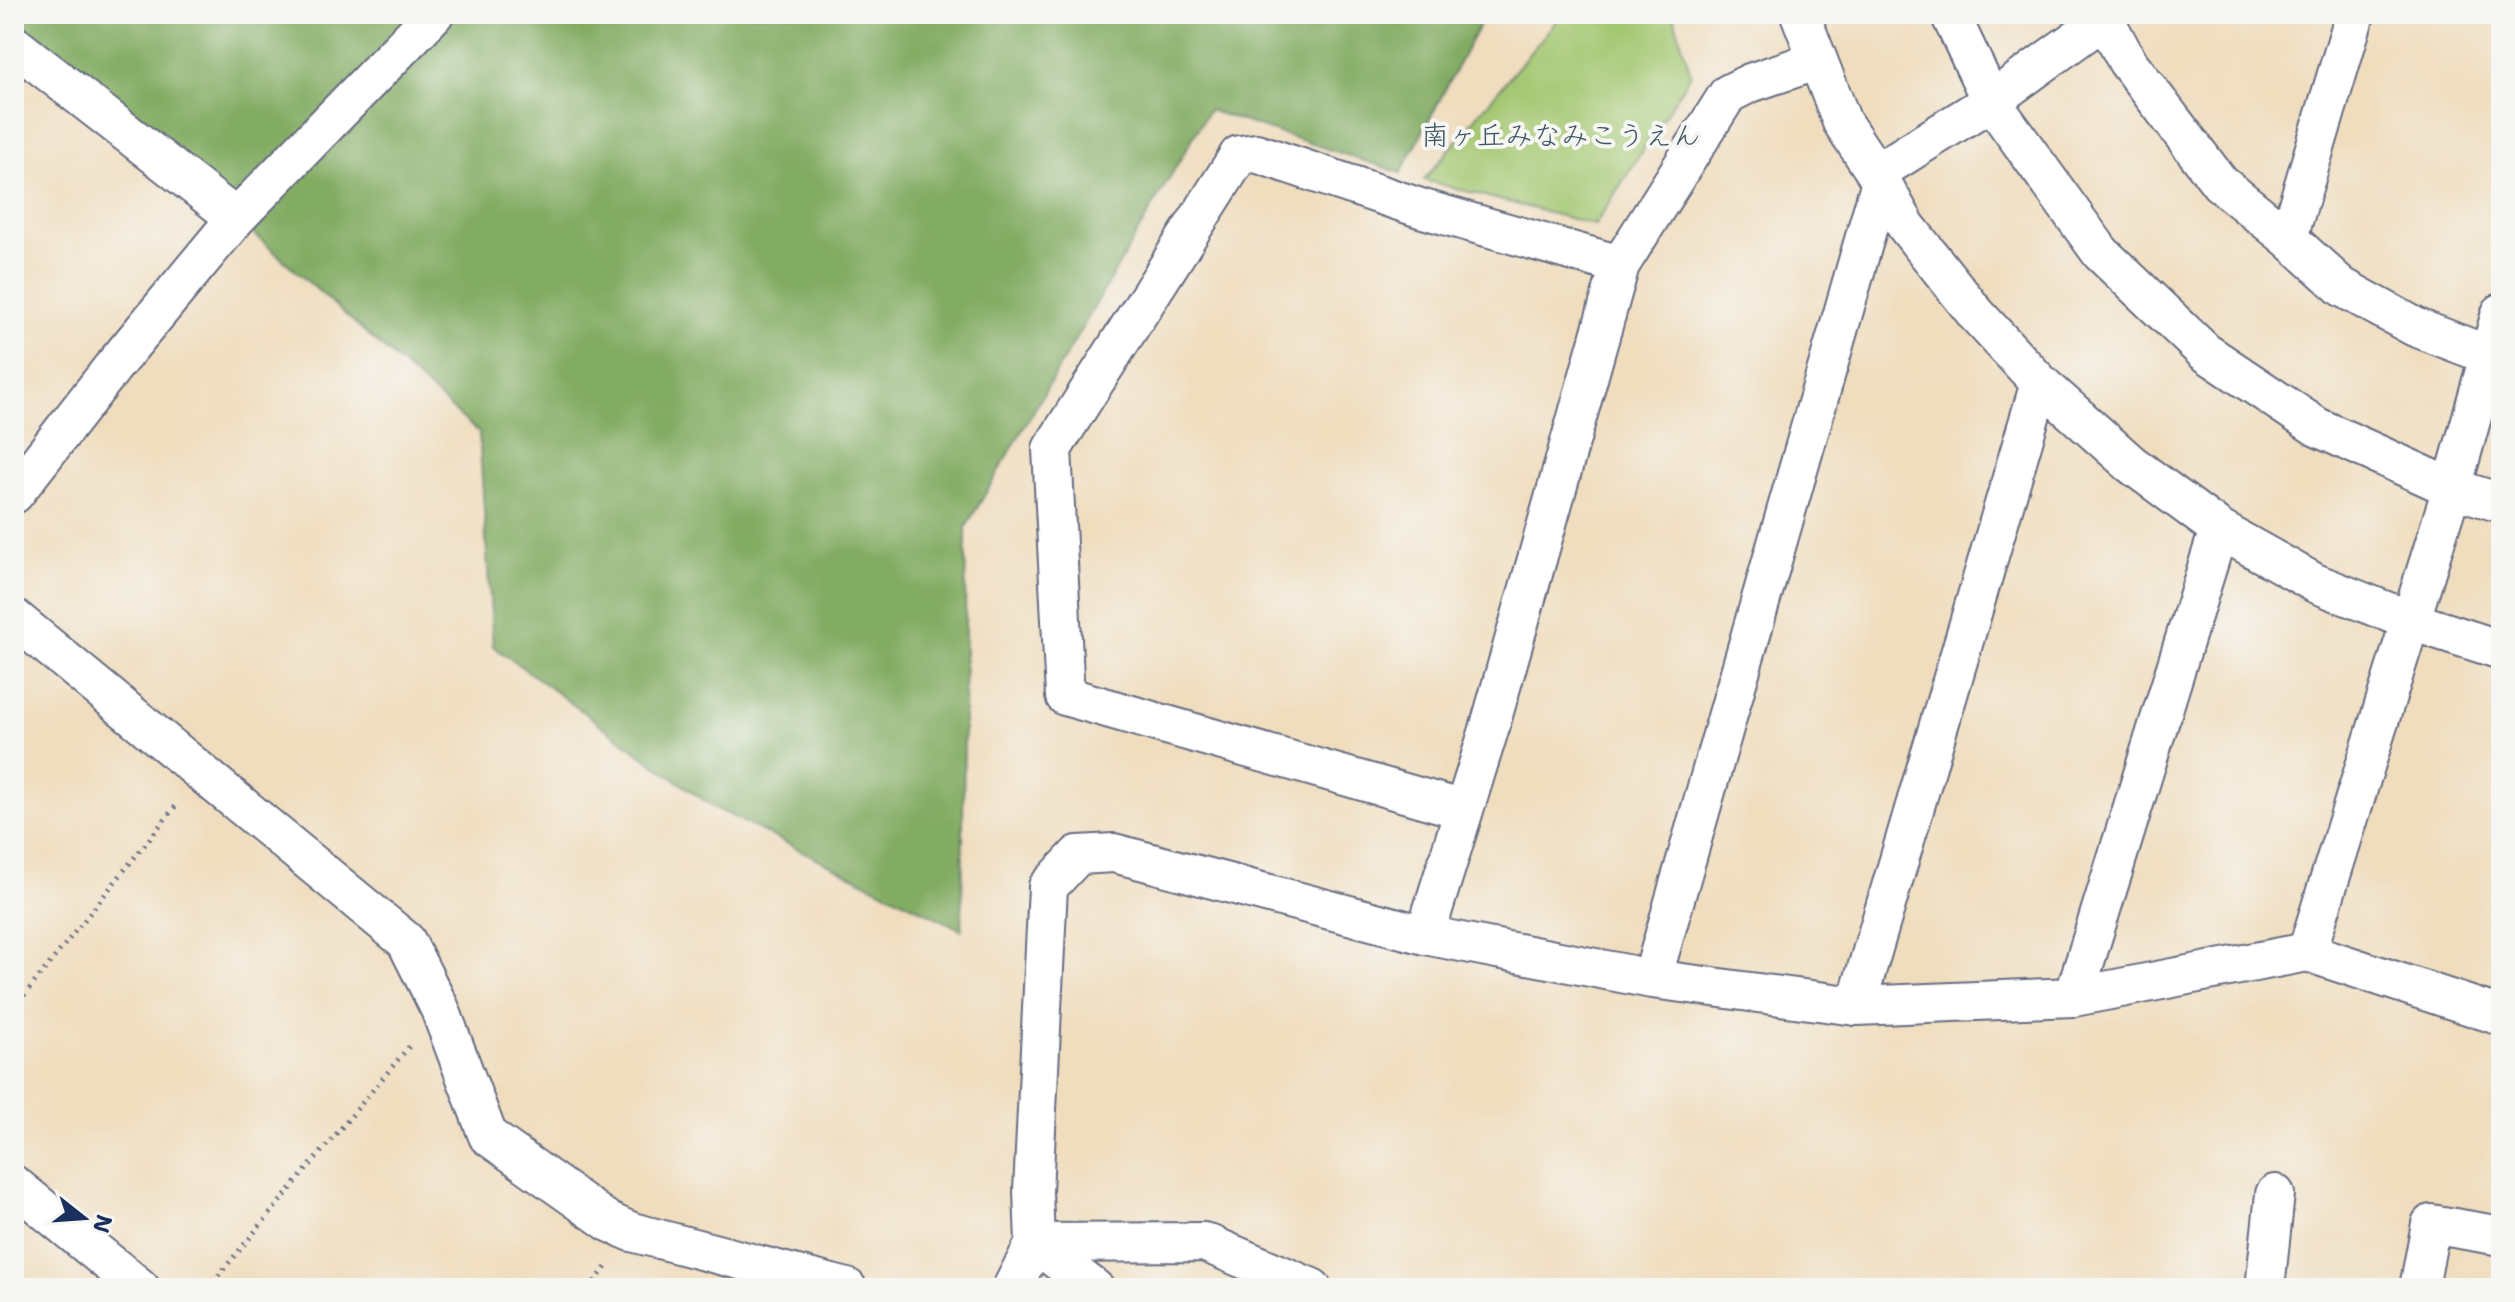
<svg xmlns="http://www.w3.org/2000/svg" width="2515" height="1302" viewBox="0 0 2515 1302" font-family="'Shantell Sans','Klee One',sans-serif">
	<rect width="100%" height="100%" fill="#f6f6f2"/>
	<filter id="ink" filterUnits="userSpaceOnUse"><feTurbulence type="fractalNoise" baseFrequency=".0125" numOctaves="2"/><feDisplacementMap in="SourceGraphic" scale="16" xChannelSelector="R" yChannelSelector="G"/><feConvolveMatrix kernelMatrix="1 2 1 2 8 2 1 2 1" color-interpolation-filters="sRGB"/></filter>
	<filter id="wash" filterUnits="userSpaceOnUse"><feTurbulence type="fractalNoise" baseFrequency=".006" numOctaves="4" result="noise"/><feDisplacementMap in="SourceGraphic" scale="32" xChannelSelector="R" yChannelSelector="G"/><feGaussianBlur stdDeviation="1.8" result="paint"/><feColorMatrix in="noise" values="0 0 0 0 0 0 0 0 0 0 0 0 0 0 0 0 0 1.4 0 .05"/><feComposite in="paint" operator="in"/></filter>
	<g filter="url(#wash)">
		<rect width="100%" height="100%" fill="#f0ddbe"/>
		<path fill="#a4c872" stroke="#607c68" stroke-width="2" d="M1562,14H1673L1691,74L1595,225L1424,180Z"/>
		<path fill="#83ac64" stroke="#4f6e61" stroke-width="2" d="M14,14H1485L1401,173L1209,110L966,527L962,930L713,807L493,646L479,433L236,218L14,45Z"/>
	</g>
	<g filter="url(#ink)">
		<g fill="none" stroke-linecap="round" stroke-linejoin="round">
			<g stroke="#666c80" stroke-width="42">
				<path id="minor" d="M1800,14L1842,122L1881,181L1906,226L1976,314L2040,383L2131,464L2219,529L2315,583L2411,621L2501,650
					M1950,14L1991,101L2101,253L2205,352L2317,427L2452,488L2501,503
					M2102,14L2127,61L2220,183L2288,238L2342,287L2415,327L2501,360
					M14,45L236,218L112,368L14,494
					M1876,173L1991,101L2104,19L2106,14
					M236,218L434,14
					M2288,238L2355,14
					M14,618L406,941L440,1009L488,1136L609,1222L632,1232L847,1288
					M1464,810L1065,696L1052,449L1239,155L1256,153L1420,208L1620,265
					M1425,935L1488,733L1620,265L1728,94L1750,83L1818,60
					M2307,952L2452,488L2501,313
					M1652,979L1881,181
					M2074,997L2219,529
					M1856,1006L2040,383
					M14,1185L140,1288
					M1035,1243L1204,1242L1312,1288
					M1035,1243L1094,1288
					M1012,1288L1035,1243L1033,1191L1048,887L1078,855L1114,853L1425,935L1652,979L1856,1006L2074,997L2307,952L2501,1016
					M2265,1288L2275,1194
					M2419,1288L2431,1224L2501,1236"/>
			</g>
			<path stroke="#666c80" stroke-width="5" stroke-dasharray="2 6" stroke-linecap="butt" d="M14,1008L178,803
				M208,1288L412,1043
				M590,1288L609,1263"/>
			<use href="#minor" stroke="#fff" stroke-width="38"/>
		</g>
	</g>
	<g text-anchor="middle" stroke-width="8" stroke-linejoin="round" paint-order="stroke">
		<g font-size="28" fill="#3d5563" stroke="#f6f6f2">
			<text x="1561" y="145">南ヶ丘みなみこうえん</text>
		</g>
	</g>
	<rect width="2515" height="1302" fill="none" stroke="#f6f6f2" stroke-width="48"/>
	<g transform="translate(84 1218) rotate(107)" stroke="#f6f6f2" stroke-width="6" paint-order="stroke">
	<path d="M0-6L14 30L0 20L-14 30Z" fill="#1b2f5e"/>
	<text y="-12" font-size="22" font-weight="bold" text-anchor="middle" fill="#1b2f5e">N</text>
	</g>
</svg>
